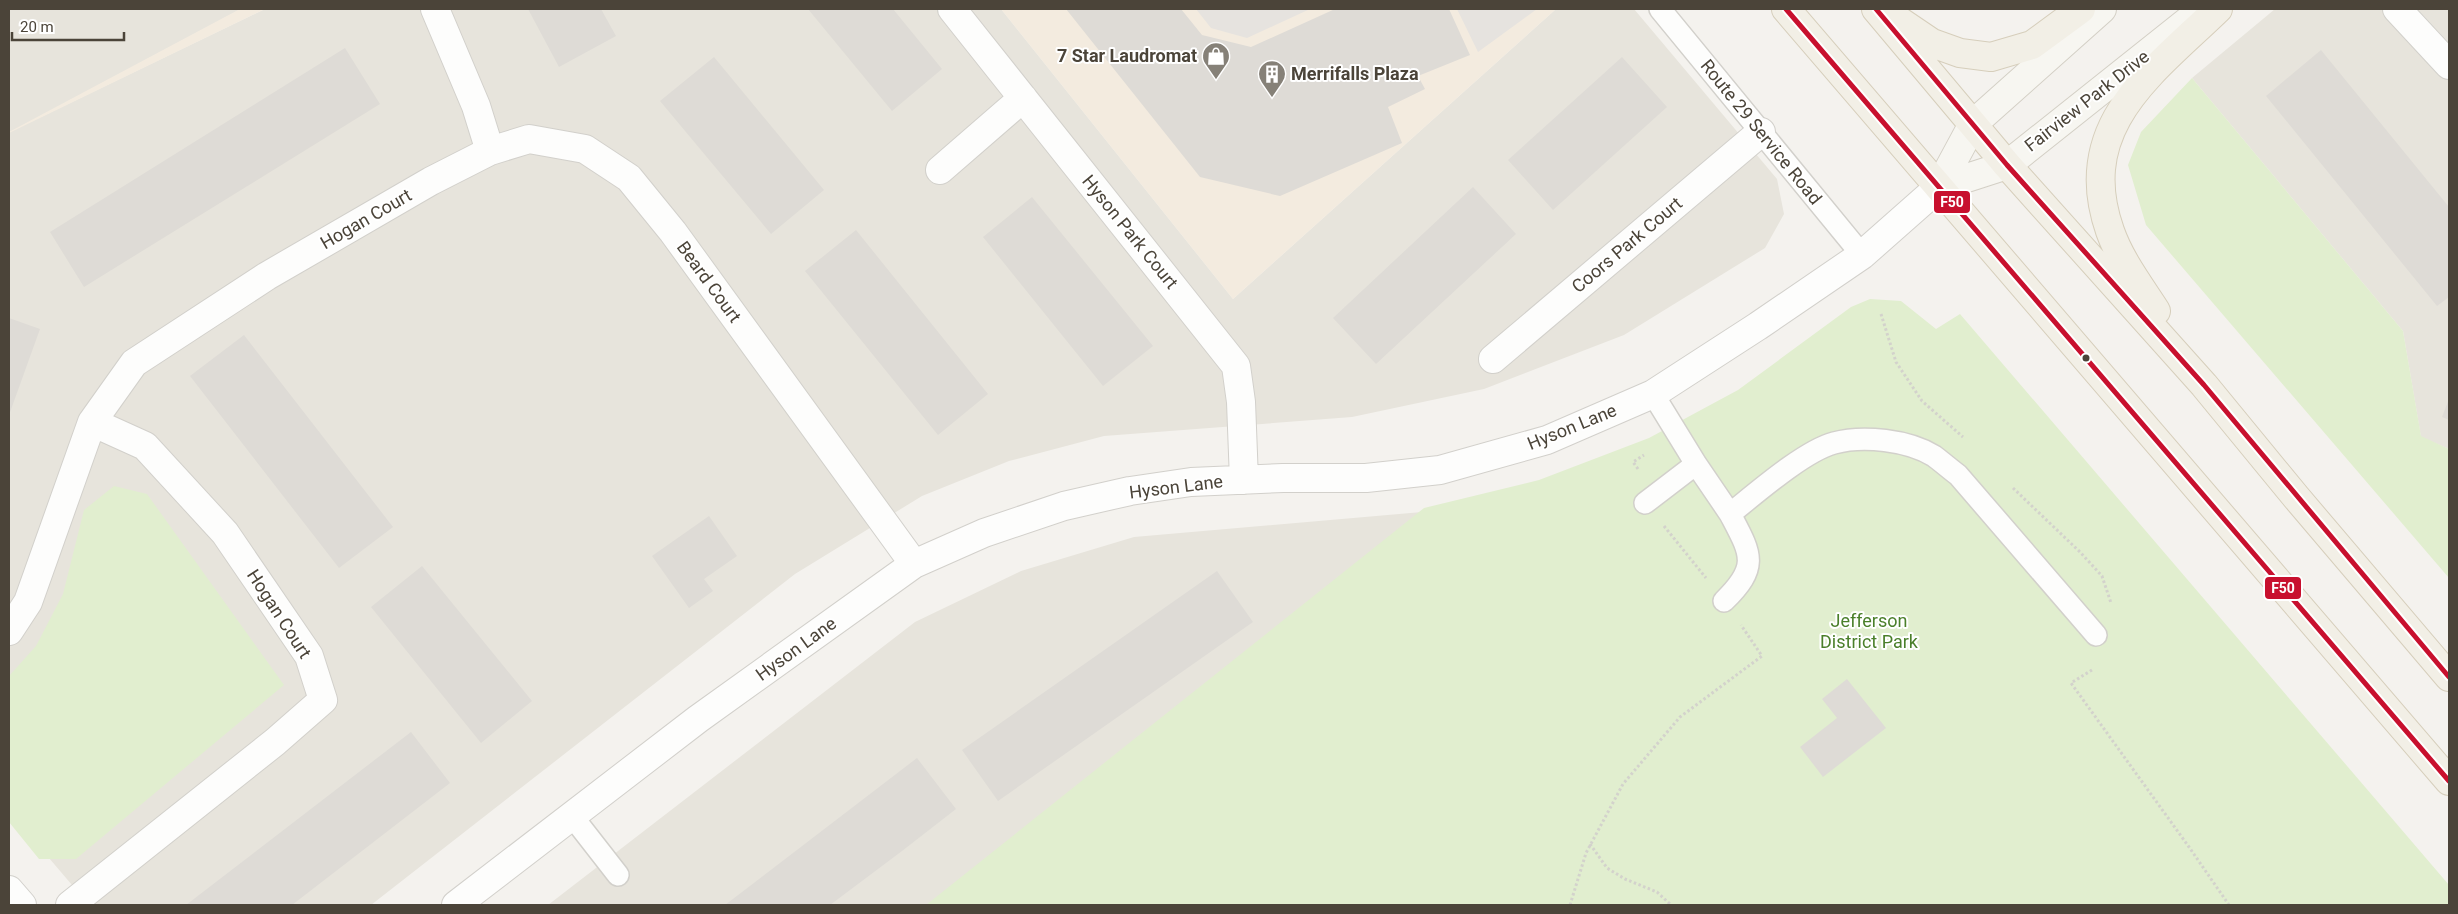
<svg xmlns="http://www.w3.org/2000/svg" width="2458" height="914" viewBox="0 0 2458 914" font-family="Roboto,sans-serif">
	<rect width="100%" height="100%" fill="#f4f2ee"/>
	<path fill="#e7e4dc" d="M9,9H241L18,128L265,9H1001L1233,299L1556,9H1634L1777,179L1784,214L1765,248L1624,335L1484,389L1352,417L1104,436L1009,461L922,496L795,574L371,905H89L9,811Z
		M2275,9H2449V449L2421,437L2403,331L2192,78Z
		M1422,512L932,905H548L915,622L1021,571L1134,537Z"/>
	<path fill="#f3ebdf" d="M240,9H265L9,133V132Z
		M1001,9H1556L1233,299Z"/>
	<path fill="#e1eecf" d="M2192,78L2403,331L2421,436L2449,449V578L2146,225L2128,165L2141,132Z
		M1870,299L1901,301L1936,329L1960,314L2449,885V905H926L1424,508L1539,480L1649,438L1738,390L1851,307Z
		M114,486L147,494L284,685L76,859H39L9,822V676L36,646L63,594L84,510Z"/>
	<path fill="#e6e3df" d="M1196,9H1310L1247,38L1211,28Z
		M1457,9H1537L1478,52Z"/>
	<path fill="#dedbd6" d="M528,9H601L616,36L559,67Z
		M808,9H893L942,69L892,111Z
		M1066,9H1181L1202,35L1251,47L1335,9H1449L1470,55L1418,76L1425,89L1388,107L1402,143L1280,196L1200,177Z
		M345,48L380,104L84,287L50,232Z
		M2321,50L2449,207V297L2437,306L2266,96Z
		M714,57L824,190L771,234L660,101Z
		M1622,57L1667,107L1553,210L1508,160Z
		M1473,187L1516,234L1376,364L1333,318Z
		M1032,197L1153,346L1103,386L983,237Z
		M856,230L988,394L938,435L805,271Z
		M9,318L40,329L9,415Z
		M244,335L393,527L339,568L190,376Z
		M2449,399V420L2442,417Z
		M709,516L737,556L704,579L713,591L689,608L652,556Z
		M422,566L532,701L481,743L371,607Z
		M1217,571L1253,622L998,801L962,750Z
		M1847,679L1886,728L1823,777L1800,747L1837,718L1822,699Z
		M411,732L450,783L292,905H186Z
		M917,758L956,809L902,851L830,905H725Z"/>
	<g fill="none" stroke-linecap="round" stroke-linejoin="round">
		<g stroke="#d2d0cb" stroke-width="24">
			<path id="service" d="M1660,9L1862,255
				M1653,394L1696,464
				M1645,503L1696,464L1730,514C1755,494 1804,451 1834,443C1863,435 1908,440 1934,456C1942,462 1950,469 1958,475L2096,635
				M1724,601C1760,566 1751,554 1730,514
				M572,816L618,875"/>
		</g>
		<g stroke="#d2d0cb" stroke-width="30">
			<path id="minor" d="M435,9L476,106L490,151
				M952,9L1236,366L1241,402L1244,480
				M2397,9L2449,65
				M940,170L1023,98
				M1493,359L1761,132
				M9,631L28,602L92,422L134,363L267,276L431,181L490,151L529,139L585,149L629,178L673,232L914,564
				M9,890L22,905
				M70,905L275,742L323,700L309,656L225,533L145,446L92,422
				M456,905L698,719L914,564L984,533L1064,506L1130,491L1191,482L1283,478H1366L1440,470L1547,440L1653,394L1758,326L1862,255L1939,187"/>
		</g>
		<g stroke="#d3cfc5" stroke-width="30">
			<path id="secondary" d="M1939,187L2007,165L2198,13
				M1939,187L1973,124L2102,9"/>
		</g>
		<g stroke="#d6cebb" stroke-width="30">
			<path id="primary" d="M1786,9L2449,781
				M1876,9L2007,165L2204,385L2296,497L2449,677
				M1898,20L1932,43L1960,53L1991,57L2032,45L2081,9
				M2156,311C2140,286 2120,260 2110,231C2073,126 2152,73 2218,9"/>
		</g>
		<path stroke="#d3d2cc" stroke-width="3" stroke-dasharray="2.5 2.5" stroke-linecap="butt" d="M1881,314L1896,362L1922,401L1963,437
			M1638,469L1633,462L1644,455
			M2013,488L2080,552L2102,576L2111,603
			M1664,526L1706,578
			M2092,670L2071,683L2189,847L2229,905
			M1590,844L1607,868L1625,879L1657,892L1671,905
			M1570,905L1586,853L1623,784L1680,717L1762,656L1741,625"/>
		<use href="#service" stroke="#fdfdfc" stroke-width="21"/>
		<use href="#minor" stroke="#fdfdfc" stroke-width="28"/>
		<use href="#secondary" stroke="#f7f6f1" stroke-width="28"/>
		<use href="#primary" stroke="#f2efe6" stroke-width="28"/>
		<g stroke="#fff" stroke-width="9">
			<path id="bus-1" d="M1786,9L2449,781
				M1876,9L2007,165L2204,385L2449,677"/>
		</g>
		<use href="#bus-1" stroke="#c8102e" stroke-width="5"/>
	</g>
	<defs>
		<g id="shop-pin" transform="scale(1.4375)"><path d="M0 17L-7.5 6A9.5 9.5 0 1 1 7.5 6Z" fill="#868178" stroke="#fff"/><path d="M-5-2.5h2.3a2.7 3.5 0 0 1 5.4 0H5L5.5 6h-11ZM-1.5-2.5h3a1.5 2.3 0 0 0-3 0Z" fill="#fff"/></g>
		<g id="building-pin" transform="scale(1.4375)"><path d="M0 17L-7.5 6A9.5 9.5 0 1 1 7.5 6Z" fill="#868178" stroke="#fff"/><path d="M-4-6H4V6H1V3H-1V6H-4ZM-2.5-4.3h1.7v1.8h-1.7ZM.8-4.3h1.7v1.8H.8ZM-2.5-1h1.7V.8h-1.7ZM.8-1h1.7V.8H.8Z" fill="#fff"/></g>
	</defs>
	<g fill-rule="evenodd">
		<use href="#shop-pin" x="1216" y="56"/>
		<use href="#building-pin" x="1272" y="74"/>
	</g>
	<circle fill="#4b4439" stroke="#fff" stroke-width="2" cx="2086" cy="358" r="4.5"/>
	<g text-anchor="middle" stroke-width="4" stroke-linejoin="round" paint-order="stroke">
		<g font-size="18" font-weight="bold" fill="#4b4439" stroke="#fff" text-anchor="end">
			<text x="1197" y="62">7 Star Laudromat</text>
			<text x="1291" y="80" text-anchor="start">Merrifalls Plaza</text>
		</g>
		<g font-size="18" fill="#4b4439" stroke="#fff">
			<text transform="translate(2087 101) rotate(-38)" y="6">Fairview Park Drive</text>
			<text transform="translate(1761 132) rotate(51)" y="6">Route 29 Service Road</text>
			<text transform="translate(366 219) rotate(-30)" y="6">Hogan Court</text>
			<text transform="translate(1130 232) rotate(51)" y="6">Hyson Park Court</text>
			<text transform="translate(1627 245) rotate(-40)" y="6">Coors Park Court</text>
			<text transform="translate(709 282) rotate(54)" y="6">Beard Court</text>
			<text transform="translate(1572 427) rotate(-22)" y="6">Hyson Lane</text>
			<text transform="translate(1176 487) rotate(-7)" y="6">Hyson Lane</text>
			<text transform="translate(279 614) rotate(57)" y="6">Hogan Court</text>
			<text transform="translate(796 649) rotate(-36)" y="6">Hyson Lane</text>
		</g>
		<g font-size="18" fill="#4a7f2a" stroke="#fff">
			<text x="1869" y="627">Jefferson<tspan x="1869" dy="21">District Park</tspan></text>
		</g>
	</g>
	<g stroke="#fff" stroke-width="2">
		<rect x="1933" y="190" width="38" height="24" rx="5" fill="#c8102e"/>
		<rect x="2264" y="576" width="38" height="24" rx="5" fill="#c8102e"/>
	</g>
	<g font-size="14" text-anchor="middle" font-weight="bold" fill="#fff">
		<text x="1952" y="207">F50</text>
		<text x="2283" y="593">F50</text>
	</g>
	<rect width="2458" height="914" fill="none" stroke="#4b4439" stroke-width="20"/>
	<path d="M12 32v8h112v-8" fill="none" stroke="#4b4439" stroke-width="2.5"/>
	<text x="20" y="32" font-size="15" fill="#4b4439" stroke="#ffffff" stroke-width="4" paint-order="stroke">20 m</text>
</svg>
